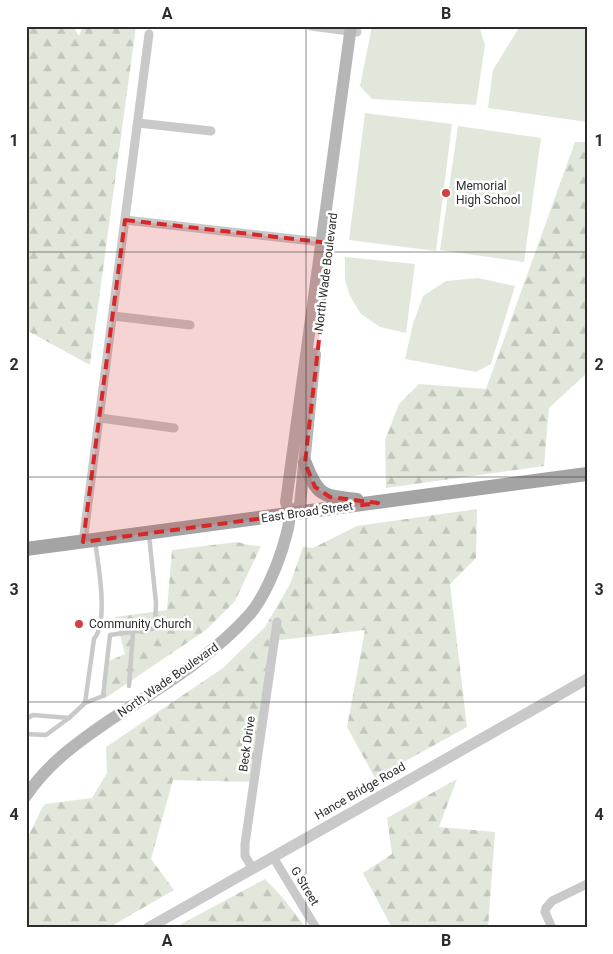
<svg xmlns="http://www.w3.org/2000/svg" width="613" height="954" viewBox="0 0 613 954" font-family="Roboto,sans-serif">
	<defs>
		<pattern id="forest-firs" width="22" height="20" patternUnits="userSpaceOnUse" patternTransform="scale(1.25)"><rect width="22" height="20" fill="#e1e8db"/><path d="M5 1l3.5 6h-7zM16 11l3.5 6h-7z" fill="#c1c7bc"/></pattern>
	</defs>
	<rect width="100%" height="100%" fill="#fff"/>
	<path fill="url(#forest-firs)" d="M26,26H73L79,36L83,26H136L90,365L26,330Z
		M575,142H587V373L549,408L544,466L386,488L385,440L399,404L419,384L486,389Z
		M477,509L476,558L450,584L467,727L375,778L347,727L365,630L273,641L255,782L173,780L151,859L174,890L108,928H26V841L42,808L45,804L92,798L107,773L106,747L223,668L265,627L290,584L303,547L313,548L357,526Z
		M237,542L249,545L261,546L235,601L206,630L104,699L109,661L125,654L115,617L167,610L172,550Z
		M457,779L439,827L495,832L488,928H392L363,873L392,854L387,818Z
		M265,879L283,898L306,928H174Z"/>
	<path fill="#e1e8db" d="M372,26H479L485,45L476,105L372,99L360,86Z
		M520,26H587V122L488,108L493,70Z
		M365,113L452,124L436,251L349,240Z
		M458,126L541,138L524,262L440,250Z
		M345,257L415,264L406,333L380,327L361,314L350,296L345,280Z
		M478,278L515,286L491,364L476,372L405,359L413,324L423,296L446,281Z"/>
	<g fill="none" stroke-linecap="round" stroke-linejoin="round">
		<path stroke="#c9c9c9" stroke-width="4.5" d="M129,686L133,632
			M85,703L103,696L110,635L152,629L155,626L156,603L149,535
			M26,719L33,715L69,718L85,703L94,639C109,621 98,564 95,541
			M26,734L46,735L69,718"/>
		<path stroke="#c9c9c9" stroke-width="9" d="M311,26L357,32
			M138,123L211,131
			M125,220L330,243
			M113,316L190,325
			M100,418L174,428
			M83,542L149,34
			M273,857L316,928
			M253,869L245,856V844L277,622
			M552,928L545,912L546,908L552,901L587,884"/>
		<path stroke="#c9c9c9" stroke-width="11" d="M148,928L587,679"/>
		<path stroke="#b6b6b6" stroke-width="12" d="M291,515L300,505L315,354
			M26,796C48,763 78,742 110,720C158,689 212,657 250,614C263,599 276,569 282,550C287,531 293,521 286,502L351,26"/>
		<path stroke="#a4a4a4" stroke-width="14" d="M305,463C318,497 323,496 357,500
			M26,549L587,474"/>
	</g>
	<path fill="#d62828" fill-opacity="0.2" stroke="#d62828" stroke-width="4" stroke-dasharray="10 6" stroke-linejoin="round" d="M125,220L330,243L305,463L315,487L330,497L378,503L83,542Z"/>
	<path fill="none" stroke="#2c2c2c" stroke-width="1" stroke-opacity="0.55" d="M306,26V928M26,252H587M26,477H587M26,702H587"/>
	<g fill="#d2413f" stroke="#fff" stroke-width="2">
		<circle cx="446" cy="193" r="5"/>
		<circle cx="79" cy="624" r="5"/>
	</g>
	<g text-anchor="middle" stroke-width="5" stroke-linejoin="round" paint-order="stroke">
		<g font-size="12" fill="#2c2c2c" stroke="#fff" text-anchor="start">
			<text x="456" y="190">Memorial<tspan x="456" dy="14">High School</tspan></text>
			<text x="89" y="628">Community Church</text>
		</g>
		<g font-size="12" fill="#2c2c2c" stroke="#fff">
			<text transform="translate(326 272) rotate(-83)" y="4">North Wade Boulevard</text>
			<text transform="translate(307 512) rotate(-8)" y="4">East Broad Street</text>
			<text transform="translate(168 680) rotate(-35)" y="4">North Wade Boulevard</text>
			<text transform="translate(247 744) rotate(-82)" y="4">Beck Drive</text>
			<text transform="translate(360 791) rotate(-30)" y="4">Hance Bridge Road</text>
			<text transform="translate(305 886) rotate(59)" y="4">G Street</text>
		</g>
	</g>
	<rect width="613" height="954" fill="none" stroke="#ffffff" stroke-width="55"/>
	<rect x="28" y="28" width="558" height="898" fill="none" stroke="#2c2c2c" stroke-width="2"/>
	<g font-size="16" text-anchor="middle" font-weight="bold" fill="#2c2c2c">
		<text x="167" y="19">A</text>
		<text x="446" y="19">B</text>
		<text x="14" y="146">1</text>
		<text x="599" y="146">1</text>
		<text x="14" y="370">2</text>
		<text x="599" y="370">2</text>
		<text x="14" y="595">3</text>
		<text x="599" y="595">3</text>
		<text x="14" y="820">4</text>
		<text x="599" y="820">4</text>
		<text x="167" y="946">A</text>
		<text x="446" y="946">B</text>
	</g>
</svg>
